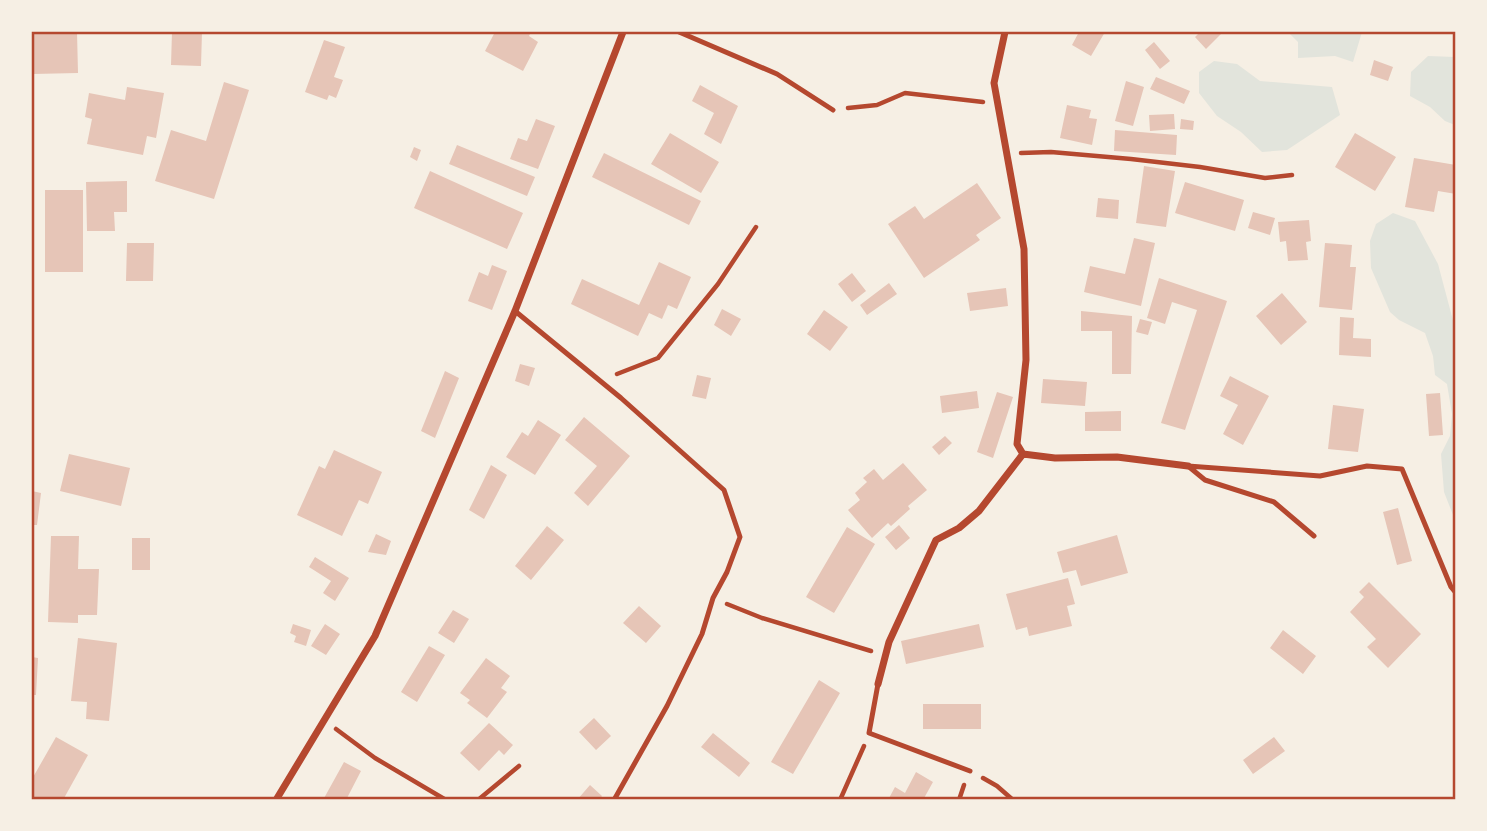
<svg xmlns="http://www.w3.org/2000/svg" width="1487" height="831" viewBox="0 0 1487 831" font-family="'Public Sans',sans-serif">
	<rect width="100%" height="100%" fill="#f6efe4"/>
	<path fill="#e2e4dc" d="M1288,32H1362L1353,62L1335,56L1298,58V42Z
		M1428,56L1455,57V125L1445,121L1430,107L1410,96L1411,72Z
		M1214,61L1237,64L1260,81L1332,87L1340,115L1287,150L1262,152L1241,132L1217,116L1199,93V72Z
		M1393,213L1415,221L1438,264L1455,328V520L1444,492L1441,454L1450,436L1452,414L1447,384L1435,375L1433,356L1425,333L1399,320L1390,312L1371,268L1370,241L1376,224Z"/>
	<path fill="#e6c5b7" d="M32,32H77L78,73L33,74Z
		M172,32H202L201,66L171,65Z
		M495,32H531L529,36L538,42L523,71L485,51Z
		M1079,32H1105L1091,56L1072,45Z
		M1200,32H1223L1206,49L1195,37Z
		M324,40L345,47L334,77L343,80L336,98L329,95L327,100L305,92Z
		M1154,42L1170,61L1160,69L1145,50Z
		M1374,60L1393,67L1388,81L1370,75Z
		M1156,77L1190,91L1184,104L1150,89Z
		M1126,81L1144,87L1133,126L1115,121Z
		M224,82L249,90L214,199L155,181L171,130L206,141Z
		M700,85L738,106L721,144L704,134L714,113L692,101Z
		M127,87L164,93L156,138L147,136L143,155L87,144L92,119L85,117L89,93L125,100Z
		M1067,105L1091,110L1089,118L1097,119L1092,145L1060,138Z
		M1174,114L1175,129L1150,131L1149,115Z
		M536,119L555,126L538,169L510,159L518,138L527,141Z
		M1181,119L1194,121L1193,130L1180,129Z
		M1115,130L1177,135L1176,155L1114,151Z
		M670,133L719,162L701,193L651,164Z
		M1355,133L1396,157L1375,191L1335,167Z
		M457,145L535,177L527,196L449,164Z
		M414,147L421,150L417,161L410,157Z
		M604,153L701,201L689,225L592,177Z
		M1414,158L1456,165V194L1438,191L1434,212L1405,207Z
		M1144,166L1175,171L1166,227L1136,223Z
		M430,171L523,213L507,249L414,208Z
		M127,181V212H114L115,231H87L86,182Z
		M1185,182L1244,200L1235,231L1175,213Z
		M977,183L1001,218L976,235L980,240L924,278L888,224L915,206L924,219Z
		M45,190H83V272H45Z
		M1098,198L1119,200L1118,219L1096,217Z
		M1253,212L1275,218L1270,235L1248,228Z
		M1309,220L1311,241L1306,242L1308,260L1288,261L1286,241L1280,242L1278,222Z
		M1134,238L1155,243L1141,306L1084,292L1090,266L1125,274Z
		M127,243H154L153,281H126Z
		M1325,243L1352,245L1350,267H1356L1352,310L1319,307Z
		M659,262L691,277L677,309L668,305L662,319L649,313L638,336L571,304L582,279L639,305Z
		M492,265L507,271L492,310L468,301L479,272L488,276Z
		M852,273L866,291L852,302L838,284Z
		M1159,278L1227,301L1185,430L1161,423L1197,310L1172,302L1165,324L1147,318Z
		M889,283L897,294L867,315L860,305Z
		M1006,288L1008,306L970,311L967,293Z
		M1282,293L1307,322L1281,345L1256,316Z
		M722,309L741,319L731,336L714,325Z
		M824,310L848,327L830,351L807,334Z
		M1081,311L1132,316L1131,374H1112V331H1081Z
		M1340,317L1354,318L1353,338L1371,339V357L1339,355Z
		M1140,319L1152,322L1148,335L1136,332Z
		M520,364L535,368L529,386L515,381Z
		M445,371L459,378L435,438L421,431Z
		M697,375L711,378L706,399L692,396Z
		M1230,376L1269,396L1243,445L1223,434L1238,405L1220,396Z
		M1043,379L1087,382L1085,406L1041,403Z
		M977,391L979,408L942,413L940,396Z
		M997,392L1013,397L993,458L977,452Z
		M1440,393L1443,435L1429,436L1426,394Z
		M1333,405L1364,409L1358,452L1328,449Z
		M1121,411V431H1085V412Z
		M584,417L630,456L588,506L574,493L597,466L565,440Z
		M538,420L561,435L535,475L506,457L522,432L528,436Z
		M945,436L952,443L939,455L932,447Z
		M334,450L382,472L368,504L359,500L342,536L297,515L319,466L325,469Z
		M69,454L130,468L121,506L60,491Z
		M903,463L927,490L908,506L910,509L891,526L888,523L872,538L848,510L860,500L855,493L867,482L863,478L874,469L883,480Z
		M491,465L507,475L484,519L469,510Z
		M32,491L41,493L37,525H32Z
		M1398,508L1412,561L1397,565L1383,512Z
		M899,525L910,538L896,550L885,537Z
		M547,526L564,540L531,580L515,566Z
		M847,527L875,544L834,613L806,597Z
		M376,534L391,541L386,555L368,552Z
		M1117,535L1128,573L1081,586L1076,570L1063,573L1057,552Z
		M51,536H79L78,569H99L97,615H78V623L48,622Z
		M132,538H150V570H132Z
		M315,557L349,578L335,601L323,593L331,581L309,567Z
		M1068,578L1075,604L1067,606L1072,626L1029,636L1027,627L1016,630L1006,594Z
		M1369,582L1421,634L1388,668L1367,647L1376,639L1350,612L1364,597L1359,592Z
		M639,606L661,626L646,643L623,623Z
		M453,610L469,619L454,643L438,633Z
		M293,624L311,630L306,646L294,642L296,636L290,633Z
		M325,624L340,634L326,655L311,646Z
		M979,624L984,647L906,664L901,641Z
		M1283,630L1316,656L1303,674L1270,648Z
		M78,638L117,643L109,721L86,719L87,702L71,701Z
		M429,646L445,655L417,702L401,692Z
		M32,657L38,658L36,695H32Z
		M486,658L510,676L501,688L507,692L487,718L467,703L470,700L460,693Z
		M819,680L840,693L793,774L771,762Z
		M923,704H981V729H923Z
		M594,718L611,736L596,750L579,732Z
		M489,723L513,745L504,755L499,750L479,771L460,753Z
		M713,733L750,763L739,777L701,747Z
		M56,737L88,755L63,800H32V779Z
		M1274,737L1285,751L1253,774L1243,760Z
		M344,762L361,771L346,800H323Z
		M916,772L933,782L923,800H888L895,787L905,793Z
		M590,785L602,796L599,800H577Z"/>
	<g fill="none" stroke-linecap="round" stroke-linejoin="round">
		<path stroke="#b5482f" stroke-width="4.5" d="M848,108L877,105L905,93L983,102
			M1021,153L1051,152L1131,159L1200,167L1265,178L1292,175
			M617,374L658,358L718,284L756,227
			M727,604L762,618L871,651
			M336,729L375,758L446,800
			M983,778L997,786L1013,800
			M478,800L519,766
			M840,800L864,746
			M959,800L964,785"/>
		<path stroke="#b5482f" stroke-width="5" d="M679,32L777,74L833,110
			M515,311L621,398L724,490L740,537L727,572L713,598L702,634L667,706L614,800
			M1188,466L1320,476L1367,466L1402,469L1451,587L1456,593
			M1188,466L1205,480L1274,502L1314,536
			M878,684L869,733L970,771"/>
		<path stroke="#b5482f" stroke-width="7" d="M1005,32L994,83L1024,249L1026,360L1017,444L1023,454L1055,458L1117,457L1188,466
			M878,684L889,642L936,540L959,528L979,511L1023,454
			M276,800L375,636L515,311L623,32"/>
	</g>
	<rect width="1487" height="831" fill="none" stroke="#f6efe4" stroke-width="66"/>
	<rect x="33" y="33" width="1421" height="765" fill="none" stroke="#b5482f" stroke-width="2.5"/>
</svg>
